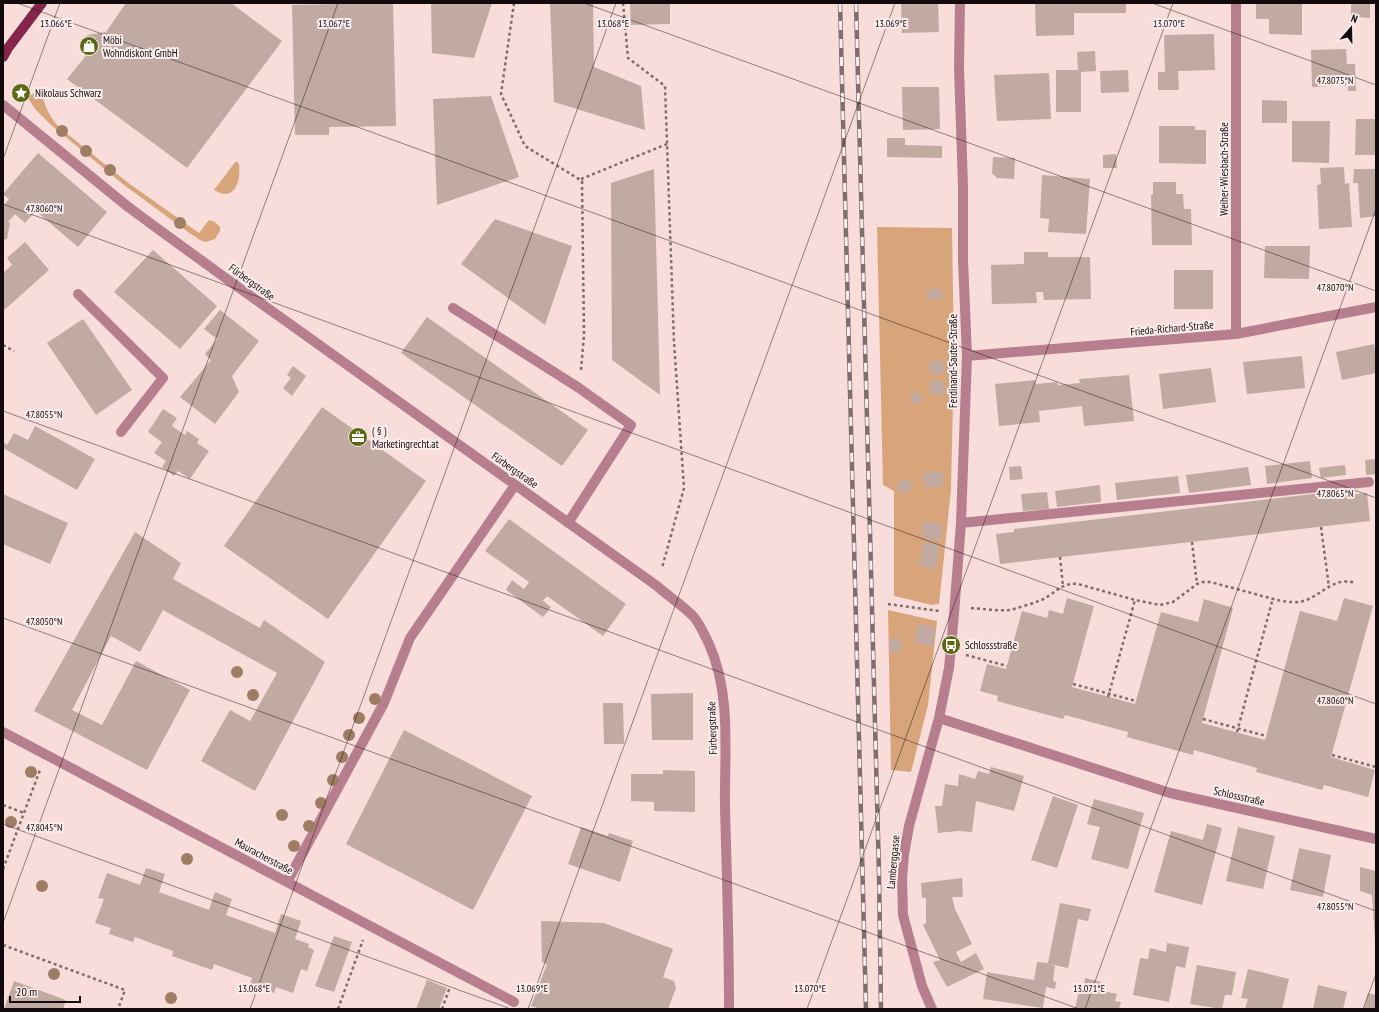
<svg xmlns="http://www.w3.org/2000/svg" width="1379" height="1012" viewBox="0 0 1379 1012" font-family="'PT Sans Narrow',sans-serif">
	<rect width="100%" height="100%" fill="#f8dddb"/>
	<path fill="#d8a57b" d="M40,91C47,108 47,114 60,128L127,182L199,233L209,220L215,222L220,227V231L215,239L206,242L200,240L188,232L124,185L50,124L35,109L27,96Z
		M236,161L239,164C241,181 235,203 214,190Z
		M877,227L952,228L954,355L951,490L939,604L932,605L894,596V491L883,485Z
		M888,610L937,621L928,705L911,772L891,770Z"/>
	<path fill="#c1aaa2" d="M126,3H231L282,41L187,168L67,79L88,53L80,51L87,35L106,32Z
		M393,3L396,126L329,127V135H295L292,5Z
		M431,3H492L474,58L432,53Z
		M550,3H593L594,67L641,86L645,130L554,102Z
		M630,3H670V24L631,25Z
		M901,3H938L939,32L902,33Z
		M1035,3H1126V13H1074V35L1036,36Z
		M1256,3H1302V35L1269,34V19H1256Z
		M1351,3H1370V18L1357,17V21H1351Z
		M1214,34L1215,70L1178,71L1179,90H1158V72H1165L1164,35Z
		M1346,49L1347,64H1355L1356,91H1348V85L1312,87L1311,50Z
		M1095,51L1096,71L1081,72V112H1056V70H1078L1077,52Z
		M1128,70L1129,92L1101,93L1100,71Z
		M1049,73L1051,119L997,121L994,75Z
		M902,87H939L940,129L903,130Z
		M491,96L519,177L437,205L433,99Z
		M1262,100L1287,101V123H1262Z
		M1356,119H1376V155H1355Z
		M1292,121H1330L1329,163L1292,162Z
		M1159,126H1195V130H1206V164L1159,163Z
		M887,138H905V145L942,146V158L887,157Z
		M38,153L107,212L78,247L36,211L25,223L15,214L8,222L10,223L7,239L3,240V206L9,199L3,194Z
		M1116,154L1117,168H1103V155Z
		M993,157L1015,158L1014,179L997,178L992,173Z
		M1344,167L1345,184L1349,183L1352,227L1319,229L1317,185L1321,184L1320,168Z
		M654,169L658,316L660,395L612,360L611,183Z
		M1354,169H1376V216L1360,218L1358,183H1353Z
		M1042,175L1090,179L1086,234L1048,232L1049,219L1040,218Z
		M1153,182H1176V194H1183L1184,209H1191L1192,245H1152L1151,195L1153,194Z
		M495,219L572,246L545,325L461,264Z
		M25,242L49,270L3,311V273L12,265L7,258Z
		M1265,246H1310L1309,279L1264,278Z
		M153,250L217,306L180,349L114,292Z
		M1024,252H1048V257H1090L1091,299L1044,300L1043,292H1036L1037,303L992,304L991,265L1024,264Z
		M1174,270H1213V309H1174Z
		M927,289H942V299L928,300Z
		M220,310L259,341L232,376L239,392L215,424L180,397L211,360L205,354L217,339L204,329Z
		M427,317L588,430L562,466L401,353Z
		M83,319L132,390L96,415L47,343Z
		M1374,344L1376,355V373L1342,380L1336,352Z
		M1302,356L1305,388L1247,394L1243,362Z
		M930,361H943L944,374H930Z
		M293,366L306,376L292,396L283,388L291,378L287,375Z
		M1211,368L1216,402L1163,409L1159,374Z
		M1129,375L1134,421L1084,426L1082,406L1039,411L1040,422L999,426L995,384L1035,380L1036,384L1057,382L1058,385L1080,383L1079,379Z
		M930,381H945V394H930Z
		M911,393H921L920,403H911Z
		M322,407L426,481L328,619L224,546Z
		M163,409L177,418L172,426L185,435L187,431L199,439L197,443L209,451L190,479L178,471L174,476L162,467L166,461L154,453L162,442L148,432Z
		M35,426L95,459L77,490L3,448V442L7,445L14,433L28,440Z
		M1376,459V474L1366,475L1365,460Z
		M1310,461L1312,478L1267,484L1265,466Z
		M1345,465L1346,475L1321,478L1319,468Z
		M1021,466L1023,479L1010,480L1009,467Z
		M1248,467L1251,485L1189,493L1186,475Z
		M942,471L943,486L925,488L924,473Z
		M1178,476L1180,493L1117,500L1115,483Z
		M911,480V491L898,492V481Z
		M1100,485L1101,502L1057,507L1055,491Z
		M1348,490L1349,495L1367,493L1370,521L1000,564L996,534L1014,532V529Z
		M1047,492L1049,509L1023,511L1021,494Z
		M3,494L68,523L50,564L3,544Z
		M509,519L626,604L603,636L547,596L543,601L551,607L543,617L506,590L512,580L524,589L529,582L485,551Z
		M924,521L943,525L940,541L922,537Z
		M135,532L181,563L173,579L260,628L264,620L325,662L255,791L201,761L230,710L250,721L277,673L163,610L140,652L111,636L72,710L102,725L136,661L190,690L147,770L34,711Z
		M923,541L939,544L936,568L920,566Z
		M1067,598L1094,606L1072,687L1135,704L1161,612L1198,622L1204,599L1233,608L1202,723L1265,740L1300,611L1337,621L1344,598L1373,606L1331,757L1375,770L1368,797L1324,785L1322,790L1256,772L1257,768L1194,750L1193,755L1127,737L1128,732L1065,715L1063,719L997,701L998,696L980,691L987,664L1006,669L1022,611L1047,618L1049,610L1063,614Z
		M918,624L935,627L933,646L915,643Z
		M890,638L901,639L900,652H889Z
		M693,693V740H652L651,694Z
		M603,703H623L624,744H604Z
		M404,730L532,796L473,910L346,844Z
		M991,767L1024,776L1014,811L976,801L972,832L958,831L938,833L935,806H942L945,784L958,786L959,774L975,779L978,771L989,774Z
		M663,770L695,771V812L654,811V802L631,801V774H663Z
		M1053,796L1078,805L1057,868L1031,860Z
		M1094,799L1144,813L1128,869L1091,859L1100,827L1087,824Z
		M1207,824L1222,828L1202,905L1154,892L1171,831L1203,840Z
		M581,827L608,836L609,833L633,841L620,882L568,864Z
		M1238,827L1275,836L1263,889L1226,881Z
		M1299,848L1331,855L1323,897L1290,890Z
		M1360,867L1376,871V941H1375L1372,895L1360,891Z
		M146,868L165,874L159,892L209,910L215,892L232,899L226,915L275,933L281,914L301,921L295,939L309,944L308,947L314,950L307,971L301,969L293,993L276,987L274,993L250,984L252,978L214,964L212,970L172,956L173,951L135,937L133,942L109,934L111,928L95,923L104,899L98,898L107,873L140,885Z
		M962,878L963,897H952L955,909L972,944L956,952L961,962L976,953L984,969L947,987L933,962L940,960L923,925L926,923V898H922L921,883Z
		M1060,903L1091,909L1088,921L1078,919L1068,968L1049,964L1055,966L1053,981L1056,982L1055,989L1046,987L1043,1008L983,999L987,972L1034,980L1037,962L1048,963Z
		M541,921L604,923L673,949L663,977L674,981L676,988L668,1009H540L531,1006L547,964L542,962Z
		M334,936L352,942L334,992L315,986Z
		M1167,943L1189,947L1185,968L1176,966L1169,1002L1133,995L1140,958L1148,959L1150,948L1166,952Z
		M1197,965L1236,972L1232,995H1225L1222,1009L1190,1004Z
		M1248,969L1289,979L1282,1009H1245L1248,999L1241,998Z
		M1085,978L1101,982L1099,990L1117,994L1115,1001L1121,1002L1119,1009H1075L1080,985L1084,986Z
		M427,980L447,988L439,1009H416Z
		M14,981L66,1000L63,1009H4Z
		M1318,985L1347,992L1343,1009H1313Z
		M1368,993L1376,995V1009H1364Z"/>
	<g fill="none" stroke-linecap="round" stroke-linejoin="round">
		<path stroke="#7e6d6c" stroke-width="2.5" stroke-dasharray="3 3" stroke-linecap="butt" d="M514,3L501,94L525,146L582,181L584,335L581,370
			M623,3L628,58L665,86L674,342L684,488L662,568
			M581,179L667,144
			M3,345L14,351
			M1321,527L1329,587
			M1192,542L1197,584
			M1060,557L1063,586
			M888,604L939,611
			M971,608C984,609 997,611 1009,610C1019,608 1030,604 1039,601C1055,595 1060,582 1078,584L1135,600L1160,605L1173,602L1197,584L1203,582H1211C1228,587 1245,591 1262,596C1274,599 1286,603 1298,602C1319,600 1332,575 1355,583
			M966,655L1007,666
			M1073,684L1136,701
			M1108,697L1135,600
			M1203,719L1266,736
			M1237,732L1273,598
			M1332,755L1376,767
			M3,805L24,813
			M3,869L40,770
			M3,945L125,990L118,1009
			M338,1009L363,940
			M442,1009L450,987"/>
		<path stroke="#b77f8e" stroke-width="10" d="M3,105L127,206L154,226L231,282L657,586C668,596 681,604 692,615C698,620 705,636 709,644C732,695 724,754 725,809C727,875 729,942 729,1009
			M78,294L163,378L121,432
			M453,308L579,388L631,425L568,523
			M1236,334V3
			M967,356L1236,334L1376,307
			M961,523L1369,482
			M939,718L1170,793L1376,839
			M3,732L514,1002
			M287,882L384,703L410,638L515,485
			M932,1009L922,986L903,915L902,879L904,854L909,826L939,718L949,668L954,614L961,523L967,356L963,260V186L959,68L960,3"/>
		<path stroke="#852549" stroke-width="10" d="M3,57L8,48L42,3"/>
		<g stroke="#7f6e6d" stroke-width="4.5">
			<path id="rail" d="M840,3L866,1009
				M856,3L879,874L881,1009"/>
		</g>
		<use href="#rail" stroke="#fdedec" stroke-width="3" stroke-dasharray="9" stroke-linecap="butt"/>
	</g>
	<g fill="#9f7d65">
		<circle cx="62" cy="131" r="6"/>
		<circle cx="86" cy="151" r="6"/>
		<circle cx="110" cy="170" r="6"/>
		<circle cx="180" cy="223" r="6"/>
		<circle cx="237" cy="672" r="6"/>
		<circle cx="253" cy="695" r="6"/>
		<circle cx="375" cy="699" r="6"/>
		<circle cx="359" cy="718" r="6"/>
		<circle cx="349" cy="735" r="6"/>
		<circle cx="342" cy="757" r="6"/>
		<circle cx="31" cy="772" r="6"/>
		<circle cx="333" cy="780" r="6"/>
		<circle cx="321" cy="803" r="6"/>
		<circle cx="282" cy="815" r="6"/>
		<circle cx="11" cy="822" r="6"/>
		<circle cx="309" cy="826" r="6"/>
		<circle cx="294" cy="846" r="6"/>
		<circle cx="187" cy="859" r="6"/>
		<circle cx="42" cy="886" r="6"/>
		<circle cx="54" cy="974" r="6"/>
		<circle cx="171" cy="998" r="6"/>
	</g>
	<path fill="none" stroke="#130b0b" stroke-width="1" stroke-opacity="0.45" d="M17,3L1376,498M584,3L1376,291M1152,3L1376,85M3,159L60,3M3,204L1376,704M3,411L1376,911M3,618L1079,1009M3,824L511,1009M3,923L338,3M250,1009L616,3M528,1009L895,3M807,1009L1173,3M1085,1009L1376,209M1363,1009L1376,974"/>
	<defs>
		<g id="shop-disc" transform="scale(1)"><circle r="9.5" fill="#5a6a14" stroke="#fdedec"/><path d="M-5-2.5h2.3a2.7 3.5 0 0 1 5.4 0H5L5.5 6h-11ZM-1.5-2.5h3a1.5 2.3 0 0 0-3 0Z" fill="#fff"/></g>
		<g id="sight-disc" transform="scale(1)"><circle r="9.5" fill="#5a6a14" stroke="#fdedec"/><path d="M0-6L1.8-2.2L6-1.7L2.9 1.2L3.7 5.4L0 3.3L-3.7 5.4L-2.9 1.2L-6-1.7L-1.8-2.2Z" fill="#fff"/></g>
		<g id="office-disc" transform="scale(1)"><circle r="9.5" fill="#5a6a14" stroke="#fdedec"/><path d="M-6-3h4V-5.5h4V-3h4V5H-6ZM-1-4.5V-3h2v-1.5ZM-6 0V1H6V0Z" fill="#fff"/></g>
		<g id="bus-disc" transform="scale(1)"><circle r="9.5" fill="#5a6a14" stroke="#fdedec"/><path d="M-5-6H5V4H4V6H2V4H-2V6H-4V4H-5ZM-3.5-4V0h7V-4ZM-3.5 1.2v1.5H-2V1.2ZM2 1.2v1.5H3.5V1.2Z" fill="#fff"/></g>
	</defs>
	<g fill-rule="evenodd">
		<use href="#shop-disc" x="89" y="46"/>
		<use href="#sight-disc" x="21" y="93"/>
		<use href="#office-disc" x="358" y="437"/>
		<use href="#bus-disc" x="951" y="645"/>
	</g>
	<g text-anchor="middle" stroke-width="4" stroke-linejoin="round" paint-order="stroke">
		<g font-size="11" fill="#130b0b" stroke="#fdedec" text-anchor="start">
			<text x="103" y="44">Möbi<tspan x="103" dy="13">Wohndiskont GmbH</tspan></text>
			<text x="35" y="97">Nikolaus Schwarz</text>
			<text x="372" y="435">( § )<tspan x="372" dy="13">Marketingrecht.at</tspan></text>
			<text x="965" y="649">Schlossstraße</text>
		</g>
		<g font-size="11" fill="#130b0b" stroke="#fdedec">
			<text transform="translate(1224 169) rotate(-90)" y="4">Weiher-Wiesbach-Straße</text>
			<text transform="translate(252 282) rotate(36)" y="4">Fürbergstraße</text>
			<text transform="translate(1172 328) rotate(-5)" y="4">Frieda-Richard-Straße</text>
			<text transform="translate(953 361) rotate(-90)" y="4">Ferdinand-Sauter-Straße</text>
			<text transform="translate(515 470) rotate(35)" y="4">Fürbergstraße</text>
			<text transform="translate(712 728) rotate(-92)" y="4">Fürbergstraße</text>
			<text transform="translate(1239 796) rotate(13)" y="4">Schlossstraße</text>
			<text transform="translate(264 856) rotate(28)" y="4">Mauracherstraße</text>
			<text transform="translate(893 862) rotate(-85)" y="4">Lamberggasse</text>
		</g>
	</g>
	<g font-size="10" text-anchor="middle" fill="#130b0b" stroke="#fdedec" stroke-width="4" stroke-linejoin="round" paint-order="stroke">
		<text x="56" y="27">13.066°E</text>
		<text x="334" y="27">13.067°E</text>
		<text x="613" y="27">13.068°E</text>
		<text x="891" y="27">13.069°E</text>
		<text x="1169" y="27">13.070°E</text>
		<text x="1335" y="84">47.8075°N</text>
		<text x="44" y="212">47.8060°N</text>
		<text x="1335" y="291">47.8070°N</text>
		<text x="44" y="418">47.8055°N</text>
		<text x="1335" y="497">47.8065°N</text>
		<text x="44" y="625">47.8050°N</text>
		<text x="1335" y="704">47.8060°N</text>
		<text x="44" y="831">47.8045°N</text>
		<text x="1335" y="910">47.8055°N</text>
		<text x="254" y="992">13.068°E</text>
		<text x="532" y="992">13.069°E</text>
		<text x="810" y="992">13.070°E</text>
		<text x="1089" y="992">13.071°E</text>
	</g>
	<rect width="1379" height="1012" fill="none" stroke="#130b0b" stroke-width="8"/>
	<g transform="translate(1351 28) rotate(20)" stroke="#fdedec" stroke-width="3" paint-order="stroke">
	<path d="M0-3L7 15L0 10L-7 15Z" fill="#130b0b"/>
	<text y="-6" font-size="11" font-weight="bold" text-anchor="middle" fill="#130b0b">N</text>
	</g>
	<path d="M10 996v6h70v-6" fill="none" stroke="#130b0b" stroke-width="2"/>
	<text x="16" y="996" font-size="12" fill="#130b0b" stroke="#fdedec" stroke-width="3" paint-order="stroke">20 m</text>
</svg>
